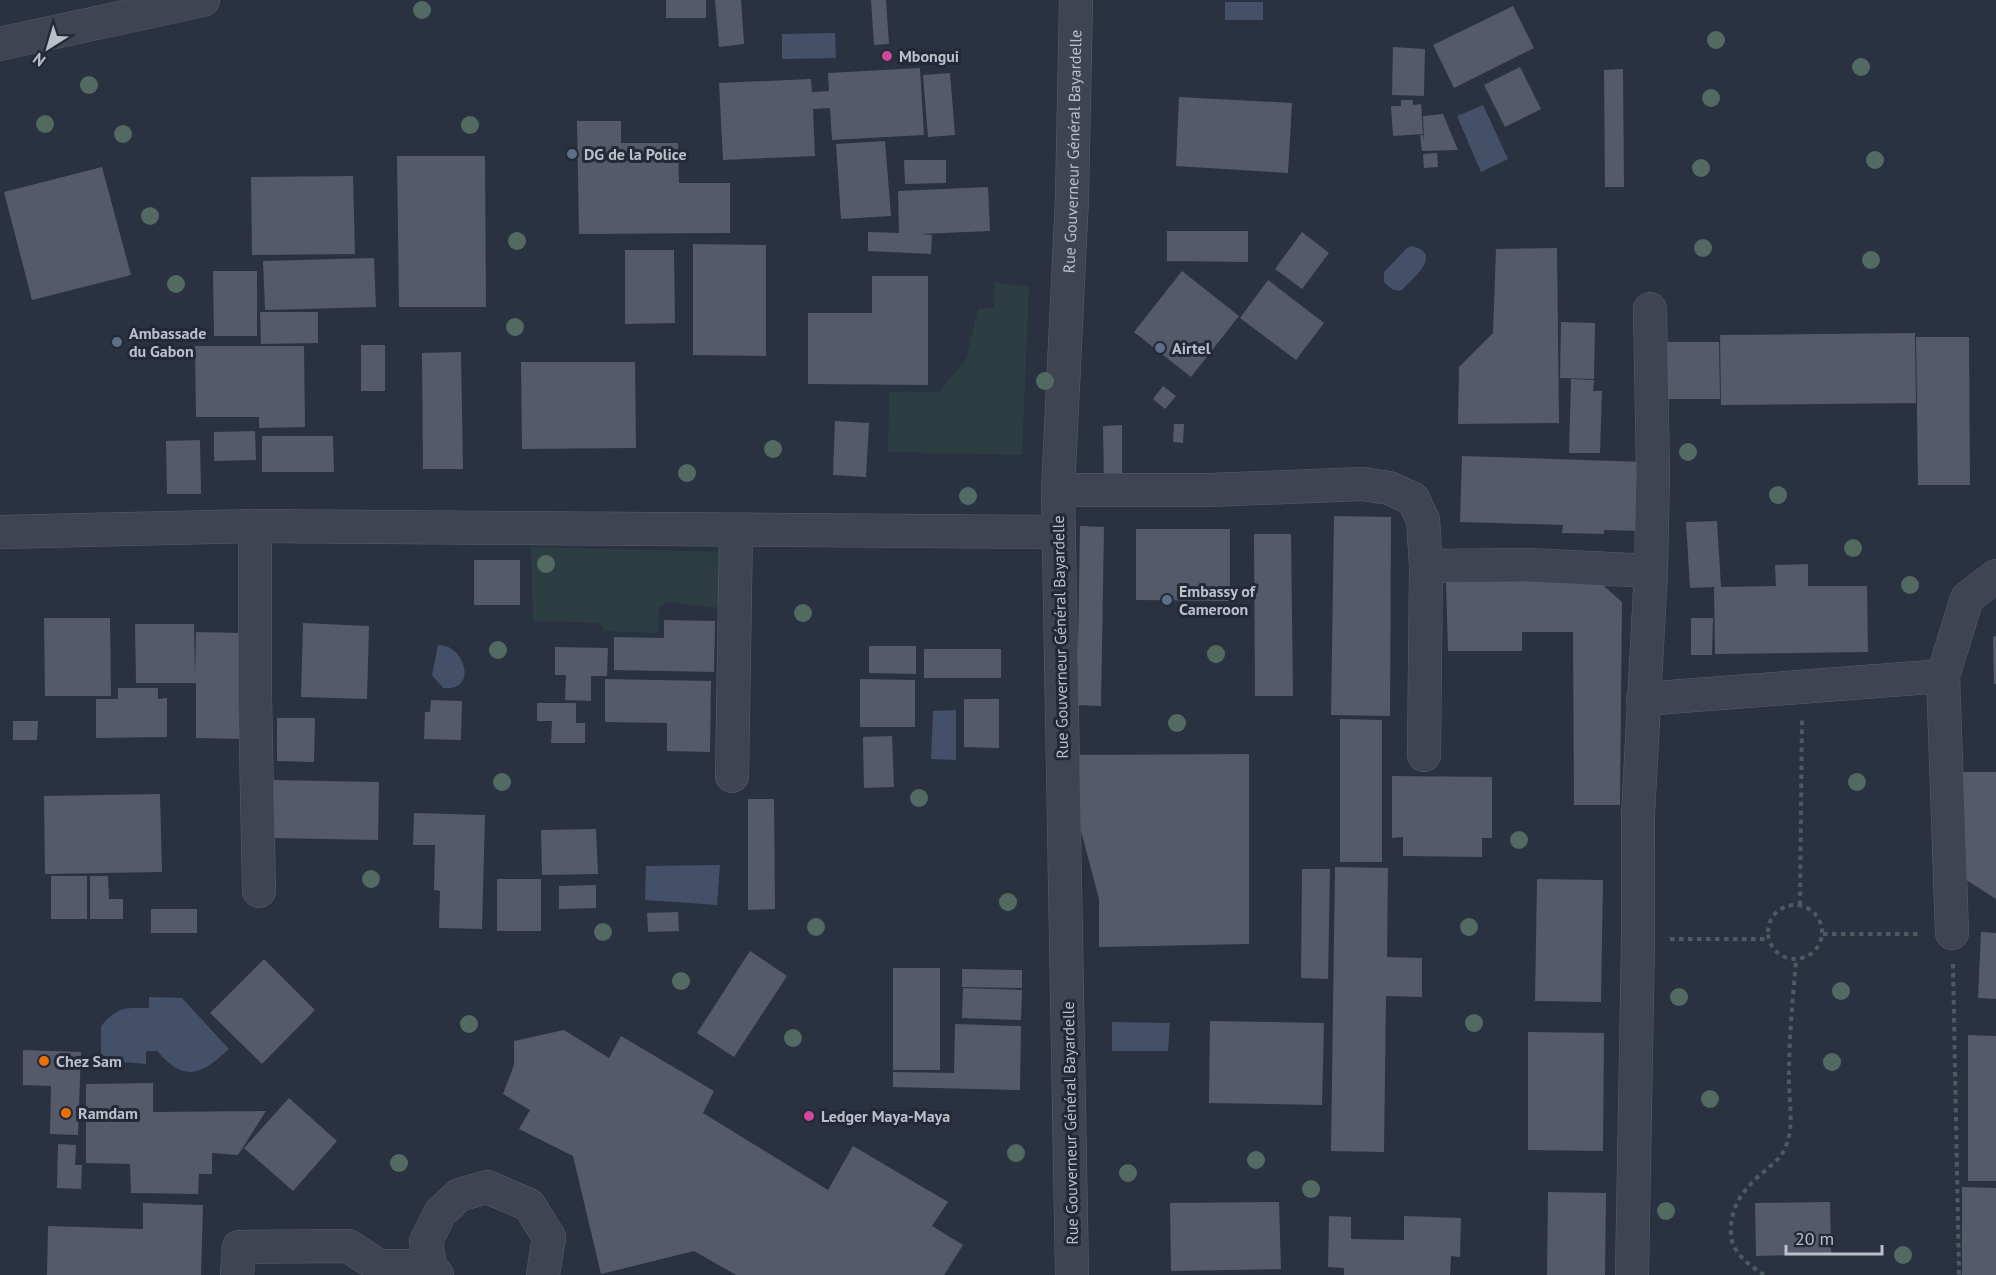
<svg xmlns="http://www.w3.org/2000/svg" width="1996" height="1275" viewBox="0 0 1996 1275" font-family="'PT Sans',sans-serif">
	<rect width="100%" height="100%" fill="#2a3140"/>
	<path fill="#2d3e42" d="M995,282L1029,287L1022,455L888,452L889,392H939L966,359L978,309L994,308Z
		M531,547L723,552L720,608L667,602L659,608L658,633L604,631L601,623L533,621Z"/>
	<path fill="#445068" d="M1225,2H1263V20H1225Z
		M835,33L836,58L782,59V34Z
		M1483,105L1508,159L1481,172L1457,116Z
		M1412,246C1444,254 1413,278 1402,290C1393,292 1390,288 1384,282V272L1407,248Z
		M438,645C465,644 479,692 443,688L432,675Z
		M956,710V760L931,759L933,711Z
		M720,865L717,905L645,900L646,866Z
		M149,997L182,998L229,1049C201,1075 185,1083 157,1051H146V1064L101,1060V1026C118,1006 125,1008 149,1008Z
		M1112,1022L1170,1023L1168,1051H1112Z"/>
	<path fill="#545a6a" d="M666,0H706V18H666Z
		M715,0H741L744,44L719,47Z
		M871,0H886L889,44L874,45Z
		M1513,6L1534,48L1454,88L1433,45Z
		M1393,47L1425,49L1424,96L1392,95Z
		M1520,67L1541,109L1505,127L1484,85Z
		M920,68L924,135L832,140L830,108L813,109L815,156L723,160L719,83L811,79L812,92L829,91L828,73Z
		M1623,69L1624,187H1605L1604,70Z
		M950,73L955,135L928,137L923,75Z
		M1179,97L1292,103L1288,173L1176,166Z
		M1401,100H1413V105L1421,104L1423,134L1393,136L1391,106H1401Z
		M1443,114L1458,150L1422,151L1420,135H1423L1424,140L1423,116Z
		M577,121H621V143H678L679,183H730V233L579,234Z
		M885,141L891,216L841,219L836,144Z
		M1437,153L1438,167L1424,168L1423,154Z
		M397,156H485L486,307H399Z
		M904,160H946V183L905,184Z
		M102,167L131,275L32,300L4,192Z
		M353,176L355,254L252,255L251,177Z
		M988,187L990,231L920,234L932,235L931,254L868,251V232L899,233L898,191Z
		M1167,231H1248V262L1167,261Z
		M1302,232L1329,253L1302,289L1275,269Z
		M693,244L766,245V356L693,355Z
		M1557,248L1559,423L1458,424L1459,367L1493,333L1496,249Z
		M625,250H674L675,323L625,324Z
		M374,258L376,307L265,310L263,261Z
		M213,271H257V336H214Z
		M1182,271L1239,316L1191,377L1134,332Z
		M872,276H928V385L808,384V313H872Z
		M1268,280L1324,323L1296,360L1240,318Z
		M260,312H318V343L261,344Z
		M1561,322L1595,323L1594,379L1560,378Z
		M1915,333L1916,403L1721,405L1720,335Z
		M1916,337H1969L1970,485H1918Z
		M1666,342H1719L1720,399H1667Z
		M361,345H385V391H361Z
		M195,346H304L305,427L259,428V417H196Z
		M461,352L463,469H423L422,353Z
		M521,362H635L636,448L522,449Z
		M1571,379L1594,380L1593,391H1602L1600,453H1569Z
		M1163,386L1176,396L1165,409L1153,399Z
		M835,421L869,423L866,477L833,475Z
		M1174,424H1184L1183,443L1173,442Z
		M1122,425V486L1104,485L1103,426Z
		M255,431L256,460L214,461V432Z
		M262,436H333L334,472H262Z
		M200,440L201,494H167L166,441Z
		M1462,456L1646,462L1644,531L1604,530V534L1562,533L1563,525L1460,522Z
		M1334,516L1391,517L1390,716L1331,715Z
		M1717,521L1721,587L1776,586L1775,565L1808,564V586H1867L1868,652L1715,654L1714,587L1690,588L1686,522Z
		M1080,526L1104,527L1101,706L1077,705Z
		M1136,529H1230V601L1136,600Z
		M1254,534H1291L1293,696H1255Z
		M474,560H520V605H474Z
		M1597,580L1622,602L1620,805H1574L1573,632H1522V651H1448L1446,582Z
		M44,618H110L111,696H45Z
		M1691,618H1713L1712,655H1691Z
		M664,620L715,621L714,672L614,670V637L664,638Z
		M303,623L369,626L367,699L301,697Z
		M135,624H194L195,676L196,632L243,633V739L196,738V683H136Z
		M1996,636V684H1994L1993,637Z
		M869,646H916V674L869,673Z
		M555,647L608,648L607,676H591V701L565,700L566,675H555Z
		M924,649H1001V678H924Z
		M605,679L711,681L710,752L667,751V723L605,722Z
		M860,679L915,680V727H860Z
		M118,688H158V699L167,698V737L96,738V699H118Z
		M964,699H999V748L964,747Z
		M431,700L462,701L461,740L424,739L425,712H430Z
		M537,703H576V723H585V743H551L552,721H537Z
		M277,718H315L314,762L277,761Z
		M1340,719L1382,720V862H1340Z
		M13,721H38L37,740H13Z
		M892,736L894,787L864,788L863,737Z
		M1249,754V944L1099,947V899L1073,801L1074,755Z
		M1962,772H1996V899L1963,878Z
		M1392,776L1492,777V838H1482V857L1403,856V837L1392,838Z
		M273,780L379,782L378,840L272,838Z
		M160,794L162,872L45,874L44,796Z
		M748,799H774L775,909L748,910Z
		M414,813L485,815L482,929L439,928L440,891L434,890L435,845H413Z
		M596,829L598,874L542,875L541,830Z
		M1335,867L1388,868L1387,957L1422,958V997L1386,996L1384,1152L1331,1151Z
		M1302,869H1330L1328,979L1301,978Z
		M51,876H87V919H51Z
		M90,876H108L109,899H123V919H90Z
		M497,879H541V931H497Z
		M1537,879L1603,880L1601,1002L1535,1001Z
		M596,885V908L559,909V886Z
		M151,909H197V933H151Z
		M678,912L679,931L648,932L647,913Z
		M1981,932L1996,933V999L1978,998Z
		M750,951L787,976L734,1057L697,1033Z
		M264,959L315,1010L262,1064L210,1013Z
		M893,968H940V1070H893Z
		M962,969L1022,970V988L962,987Z
		M963,988L1022,990L1021,1020L962,1018Z
		M1210,1021L1324,1023L1322,1105L1209,1103Z
		M955,1024L1021,1026L1020,1090L893,1087V1072L954,1073Z
		M564,1030L609,1058L621,1036L714,1091L703,1113L828,1190L853,1146L948,1202L932,1226L963,1245L944,1275H736L694,1251L601,1274L573,1156L519,1129L530,1110L503,1094L514,1065V1041Z
		M1528,1032L1604,1033L1603,1151L1528,1150Z
		M1968,1035L1996,1036V1181H1968Z
		M23,1050L81,1052L78,1135L50,1134L51,1086L23,1085Z
		M153,1083V1112L266,1111L238,1155L212,1153V1174H199L198,1194L131,1193L130,1164L86,1163V1084Z
		M289,1098L337,1141L293,1191L244,1148Z
		M58,1144L76,1145L75,1165H82L81,1189L57,1188Z
		M1962,1187L1996,1188V1275H1962Z
		M1548,1192L1606,1193L1605,1275H1547Z
		M1279,1202L1281,1269L1171,1271L1170,1203Z
		M1830,1202L1831,1254L1756,1256L1755,1203Z
		M143,1203L203,1205L201,1275H47L48,1226L143,1229Z
		M1329,1216L1351,1217V1239L1404,1240V1216L1461,1218L1460,1257L1451,1256L1450,1275H1344V1268L1328,1267Z"/>
	<g fill="none" stroke-linecap="round" stroke-linejoin="round">
		<g stroke="#595f6a" stroke-width="34">
			<g id="minor">
				<path d="M0,44L203,0"/>
				<path d="M1058,490H1210L1363,484L1389,488L1413,499L1423,520L1426,566L1424,755"/>
				<path d="M255,526V696L259,891"/>
				<path d="M0,532L255,526L1058,532"/>
				<path d="M1426,566L1529,565L1651,571"/>
				<path d="M1643,699L1943,676"/>
				<path d="M732,776L736,531"/>
				<path d="M1952,933L1943,676L1967,598L1996,576"/>
				<path d="M237,1275L239,1247L348,1246L379,1266H430"/>
				<path d="M437,1275L430,1266L426,1241L440,1213L459,1195L487,1187L529,1205L549,1237L543,1275"/>
				<path id="s1" d="M1072,1275L1058,490L1072,198L1076,0"/>
				<path d="M1632,1275L1638,940V815L1651,571L1653,473L1650,309"/>
			</g>
		</g>
		<path stroke="#4c5b60" stroke-width="4" stroke-dasharray="4.5 4.5" stroke-linecap="butt" d="M1768 932a27 27 0 1 1 54 0a27 27 0 1 1-54 0Z
			M1800,905L1802,718
			M1823,934H1921
			M1670,939H1768
			M1953,964L1959,1275
			M1764,1275C1751,1266 1731,1253 1731,1234C1730,1205 1744,1188 1766,1170C1775,1162 1782,1157 1786,1146C1795,1124 1788,1097 1789,1074C1789,1035 1793,998 1796,960"/>
		<use href="#minor" stroke="#3e4450" stroke-width="33"/>
	</g>
	<g fill="#536a63">
		<circle cx="422" cy="10" r="9"/>
		<circle cx="1716" cy="40" r="9"/>
		<circle cx="1861" cy="67" r="9"/>
		<circle cx="89" cy="85" r="9"/>
		<circle cx="1711" cy="98" r="9"/>
		<circle cx="45" cy="124" r="9"/>
		<circle cx="470" cy="125" r="9"/>
		<circle cx="123" cy="134" r="9"/>
		<circle cx="1875" cy="160" r="9"/>
		<circle cx="1701" cy="168" r="9"/>
		<circle cx="150" cy="216" r="9"/>
		<circle cx="517" cy="241" r="9"/>
		<circle cx="1703" cy="248" r="9"/>
		<circle cx="1871" cy="260" r="9"/>
		<circle cx="176" cy="284" r="9"/>
		<circle cx="515" cy="327" r="9"/>
		<circle cx="1045" cy="381" r="9"/>
		<circle cx="773" cy="449" r="9"/>
		<circle cx="1688" cy="452" r="9"/>
		<circle cx="687" cy="473" r="9"/>
		<circle cx="1778" cy="495" r="9"/>
		<circle cx="968" cy="496" r="9"/>
		<circle cx="1853" cy="548" r="9"/>
		<circle cx="546" cy="564" r="9"/>
		<circle cx="1910" cy="585" r="9"/>
		<circle cx="803" cy="613" r="9"/>
		<circle cx="498" cy="650" r="9"/>
		<circle cx="1216" cy="654" r="9"/>
		<circle cx="1177" cy="723" r="9"/>
		<circle cx="502" cy="782" r="9"/>
		<circle cx="1857" cy="782" r="9"/>
		<circle cx="919" cy="798" r="9"/>
		<circle cx="1519" cy="840" r="9"/>
		<circle cx="371" cy="879" r="9"/>
		<circle cx="1008" cy="902" r="9"/>
		<circle cx="816" cy="927" r="9"/>
		<circle cx="1469" cy="927" r="9"/>
		<circle cx="603" cy="932" r="9"/>
		<circle cx="681" cy="981" r="9"/>
		<circle cx="1841" cy="991" r="9"/>
		<circle cx="1679" cy="997" r="9"/>
		<circle cx="1474" cy="1023" r="9"/>
		<circle cx="469" cy="1024" r="9"/>
		<circle cx="793" cy="1038" r="9"/>
		<circle cx="1832" cy="1062" r="9"/>
		<circle cx="1710" cy="1099" r="9"/>
		<circle cx="1016" cy="1153" r="9"/>
		<circle cx="1256" cy="1160" r="9"/>
		<circle cx="399" cy="1163" r="9"/>
		<circle cx="1128" cy="1173" r="9"/>
		<circle cx="1311" cy="1189" r="9"/>
		<circle cx="1666" cy="1211" r="9"/>
		<circle cx="1903" cy="1255" r="9"/>
	</g>
	<g fill="#d1479c" stroke="#232935" stroke-width="2">
		<circle cx="887" cy="56" r="6"/>
		<circle cx="809" cy="1116" r="6"/>
	</g>
	<g fill="#5c6f8a" stroke="#232935" stroke-width="2">
		<circle cx="572" cy="154" r="6"/>
		<circle cx="117" cy="342" r="6"/>
		<circle cx="1160" cy="348" r="6"/>
		<circle cx="1167" cy="600" r="6"/>
	</g>
	<g fill="#e8710a" stroke="#232935" stroke-width="2">
		<circle cx="44" cy="1061" r="6"/>
		<circle cx="66" cy="1113" r="6"/>
	</g>
	<g text-anchor="middle" stroke-width="6" stroke-linejoin="round" paint-order="stroke">
		<g font-size="16" font-weight="bold" fill="#bbbfca" stroke="#232935" text-anchor="start">
			<text x="899" y="62">Mbongui</text>
			<text x="584" y="160">DG de la Police</text>
			<text x="129" y="339">Ambassade<tspan x="129" dy="18">du Gabon</tspan></text>
			<text x="1172" y="354">Airtel</text>
			<text x="1179" y="597">Embassy of<tspan x="1179" dy="18">Cameroon</tspan></text>
			<text x="56" y="1067">Chez Sam</text>
			<text x="78" y="1119">Ramdam</text>
			<text x="821" y="1122">Ledger Maya-Maya</text>
		</g>
		<g font-size="16" fill="#bbbfca" stroke="#232935">
			<text dy="6" stroke="none"><textPath href="#s1" startOffset="1124">Rue Gouverneur Général Bayardelle</textPath></text>
			<text transform="translate(1060 637) rotate(-91)" y="6">Rue Gouverneur Général Bayardelle</text>
			<text transform="translate(1070 1123) rotate(-91)" y="6">Rue Gouverneur Général Bayardelle</text>
		</g>
	</g>
	<g transform="translate(48 48) rotate(217)" stroke="#232935" stroke-width="4.5" paint-order="stroke">
	<path d="M0-4.5L10 22L0 15L-10 22Z" fill="#bbbfca"/>
	<text y="-9" font-size="16" font-weight="bold" text-anchor="middle" fill="#bbbfca">N</text>
	</g>
	<path d="M1786 1245v9h96v-9" fill="none" stroke="#bbbfca" stroke-width="3"/>
	<text x="1795" y="1245" font-size="18" fill="#bbbfca" stroke="#232935" stroke-width="4.5" paint-order="stroke">20 m</text>
</svg>
